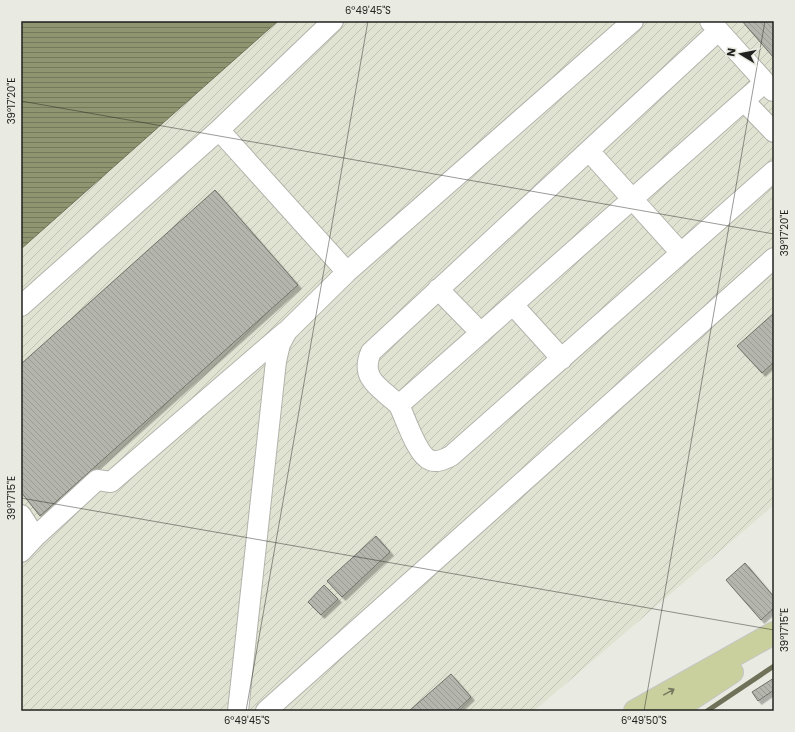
<svg xmlns="http://www.w3.org/2000/svg" width="795" height="732" viewBox="0 0 795 732" font-family="Poppins,sans-serif">
	<defs>
		<pattern id="industrial-furrows" width="10" height="10" patternUnits="userSpaceOnUse"><rect width="10" height="10" fill="#e0e3d2"/><path d="M-1 1l2-2M0 10L10 0M9 11l2-2" fill="none" stroke="#c0c2b4"/></pattern>
		<pattern id="water-rules" width="6" height="5" patternUnits="userSpaceOnUse"><rect width="6" height="5" fill="#909571"/><path d="M0 2.5h6" fill="none" stroke="#75795c"/></pattern>
		<pattern id="building-back-hatch" width="6" height="6" patternUnits="userSpaceOnUse"><rect width="6" height="6" fill="#b4b5ad"/><path d="M-1 5l2 2M0 0l6 6M5-1l2 2" fill="none" stroke="#9a9b94"/></pattern>
		<filter id="shadow"><feDropShadow dx="3.5" dy="3.5" stdDeviation="0" flood-color="#0004"/></filter>
	</defs>
	<rect width="100%" height="100%" fill="#e9eae1"/>
	<path fill="url(#industrial-furrows)" d="M278,21H774V505L534,711H21V249Z"/>
	<path fill="url(#water-rules)" stroke="#6f7258" d="M21,21H278L21,249Z"/>
	<g fill="none" stroke-linecap="round" stroke-linejoin="round">
		<path stroke="#6f7258" stroke-width="5" d="M707,711L774,666"/>
	</g>
	<path fill="url(#building-back-hatch)" stroke="#707169" filter="url(#shadow)" d="M742,21H774V58Z
		M215,190L298,285L40,516L21,492V364Z
		M774,313V362L762,373L737,346Z
		M376,536L390,552L342,597L327,581Z
		M745,563L774,597V608L761,620L726,580Z
		M324,585L338,599L321,615L308,602Z
		M451,674L471,697L456,711H409Z
		M774,678V690L758,701L752,692Z"/>
	<g fill="none" stroke-linecap="round" stroke-linejoin="round">
		<g stroke="#b2b3ab" stroke-width="22">
			<path id="minor" d="M710,21L773,91
				M718,31L371,352C359,379 381,388 399,405L765,82
				M744,101L774,132
				M219,130L347,272
				M589,151L681,253
				M438,289L481,333
				M513,305L562,359
				M21,306L219,130L333,21
				M399,405C405,417 417,455 430,460C437,463 445,459 451,456L774,171
				M21,515L35,537
				M21,552L35,537L97,480L111,482L285,332
				M238,711L276,361L280,344L287,331L347,272L633,21
				M266,711L774,258"/>
		</g>
		<g stroke="#c5c6c5" stroke-width="24">
			<path id="major" d="M635,711L774,633
				M673,711L732,672"/>
		</g>
		<use href="#minor" stroke="#fff" stroke-width="20"/>
		<use href="#major" stroke="#cad09d" stroke-width="22"/>
	</g>
	<defs><path id="oneway-shaft" d="M-6 0H5M1.5-3L5.5 0L1.5 3" fill="none" stroke-width="1.6" stroke-linecap="round" stroke-linejoin="round"/></defs>
	<use stroke="#76795e" href="#oneway-shaft" transform="translate(669 692) rotate(-29)"/>
	<path fill="none" stroke="#21221f" stroke-width="1" stroke-opacity="0.45" d="M21,101L774,234M21,498L774,630M246,711L368,21M644,711L765,21"/>
	<rect width="795" height="732" fill="none" stroke="#e9eae1" stroke-width="44"/>
	<g transform="translate(741 54) rotate(280)" stroke="#e9eae1" stroke-width="3" paint-order="stroke">
	<path d="M0-3L7 15L0 10L-7 15Z" fill="#21221f"/>
	<text y="-6" font-size="11" font-weight="bold" text-anchor="middle" fill="#21221f">N</text>
	</g>
	<rect x="22" y="22" width="751" height="688" fill="none" stroke="#21221f" stroke-width="1.5"/>
	<g font-size="10" text-anchor="middle" fill="#21221f">
		<text x="368" y="14">6°49'45"S</text>
		<text transform="translate(11 101) rotate(-90)" y="4">39°17'20"E</text>
		<text transform="translate(784 233) rotate(-90)" y="4">39°17'20"E</text>
		<text transform="translate(11 498) rotate(-90)" y="4">39°17'15"E</text>
		<text transform="translate(784 630) rotate(-90)" y="4">39°17'15"E</text>
		<text x="247" y="724">6°49'45"S</text>
		<text x="644" y="724">6°49'50"S</text>
	</g>
</svg>
